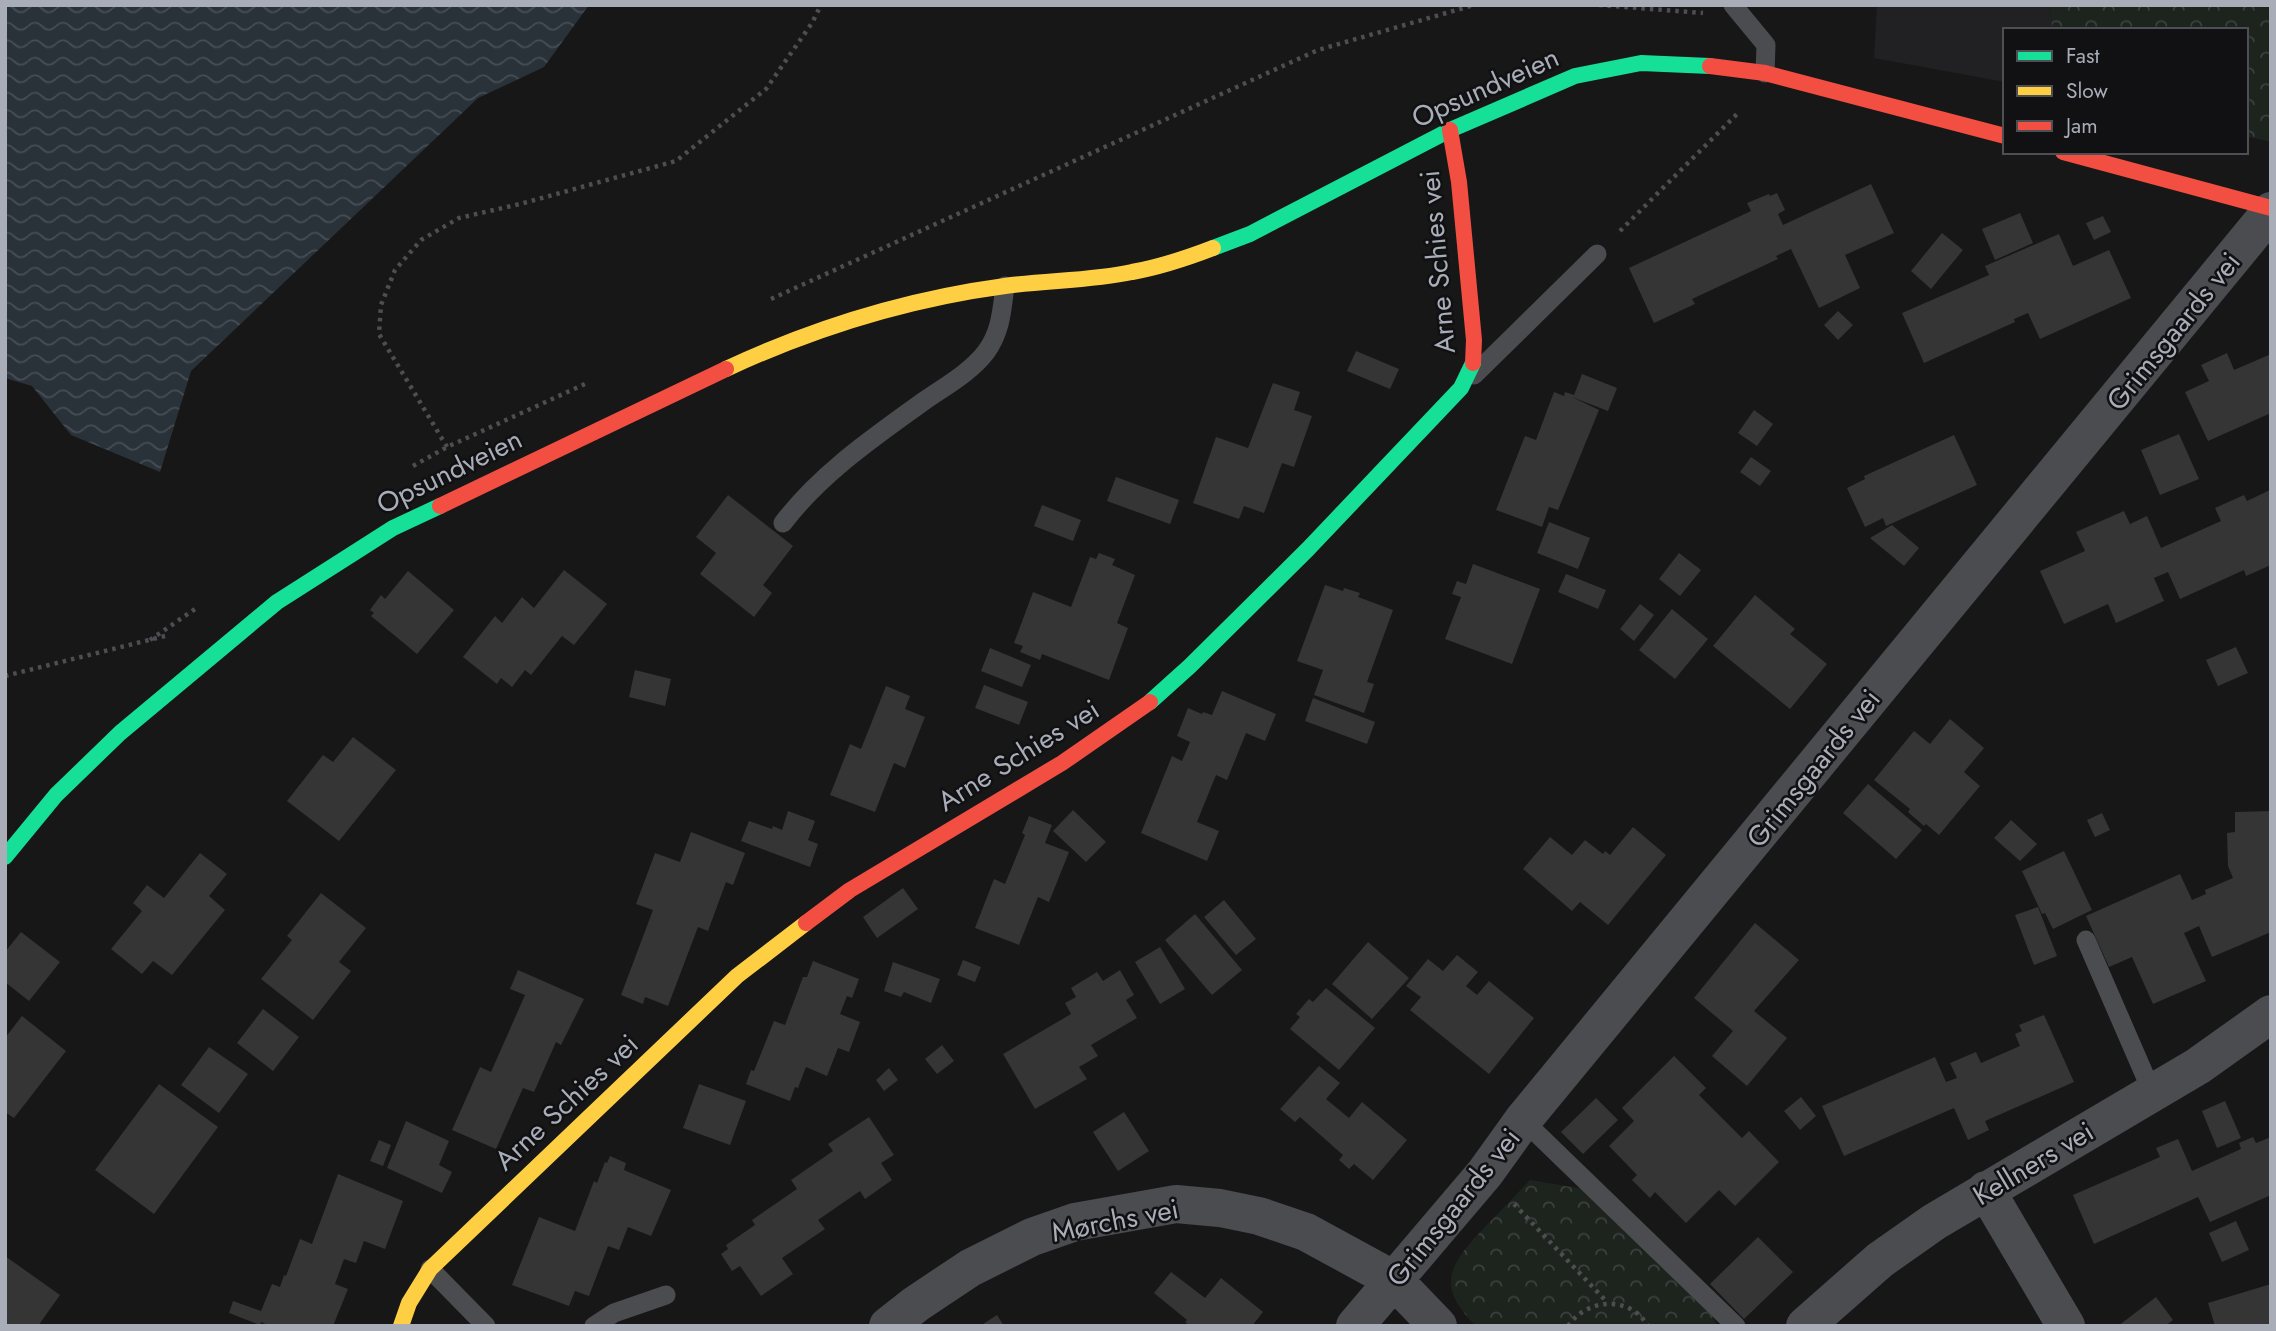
<svg xmlns="http://www.w3.org/2000/svg" width="2276" height="1331" viewBox="0 0 2276 1331" font-family="Jost,sans-serif">
	<defs>
		<pattern id="forest-crowns" width="20" height="18" patternUnits="userSpaceOnUse" patternTransform="scale(1.75)"><rect width="20" height="18" fill="#1d241e"/><path d="M2 6a3 3 0 1 1 6 0M12 15a3 3 0 1 1 6 0" fill="none" stroke="#3b413d"/></pattern>
		<pattern id="water-waves" width="16" height="10" patternUnits="userSpaceOnUse" patternTransform="scale(1.75)"><rect width="16" height="10" fill="#2a3239"/><path d="M0 5q4-4 8 0t8 0" fill="none" stroke="#464d54"/></pattern>
	</defs>
	<rect width="100%" height="100%" fill="#171717"/>
	<path fill="#212123" d="M1877,5H2050L2052,30H2005V82L1874,58Z"/>
	<path fill="url(#forest-crowns)" d="M2050,5H2271V142L2246,136V30H2052Z
		M1530,1180L1583,1189L1712,1316L1717,1326H1476C1434,1285 1450,1264 1485,1227C1500,1212 1515,1196 1530,1180Z"/>
	<path fill="url(#water-waves)" d="M5,5H589L544,67L478,98L191,371L160,472L71,435L32,386L5,378Z"/>
	<path fill="#353536" d="M1871,184L1894,233L1845,255L1860,288L1819,308L1791,249L1776,256L1778,259L1692,299L1695,304L1654,323L1629,268L1751,211L1747,203L1769,194L1770,196L1777,193L1785,210L1778,214L1783,225Z
		M2020,213L2033,243L1995,260L1982,229Z
		M2103,216L2111,232L2094,240L2086,223Z
		M1942,233L1963,250L1931,289L1911,271Z
		M2059,234L2073,266L2109,250L2131,298L2040,339L2028,313L2014,319L2015,322L1924,363L1902,313L1989,275L1985,266Z
		M1838,311L1853,325L1838,340L1824,325Z
		M1356,351L1399,369L1390,389L1347,371Z
		M2227,353L2234,370L2271,354V413L2208,441L2185,392L2209,381L2201,365Z
		M1582,374L1617,388L1608,411L1572,397L1599,410L1558,510L1549,507L1542,527L1496,510L1525,436L1536,440L1554,392L1564,396L1565,392L1574,395Z
		M1273,383L1300,392L1294,410L1312,416L1294,467L1282,463L1264,513L1244,506L1239,519L1193,503L1216,437L1248,448Z
		M1754,410L1773,424L1757,446L1738,433Z
		M2179,434L2199,479L2160,495L2141,450Z
		M1954,435L1977,485L1886,526L1883,518L1865,527L1847,488L1865,479L1864,476Z
		M1751,457L1771,471L1760,486L1740,472Z
		M1116,477L1179,500L1170,524L1107,501Z
		M2270,490L2271,565L2246,576L2244,570L2180,599L2168,572L2154,578L2164,601L2116,623L2108,604L2064,624L2040,571L2085,551L2076,532L2124,511L2130,524L2147,516L2161,548L2221,521L2215,508L2244,495L2247,501Z
		M728,495L793,546L763,585L772,593L754,617L700,574L716,553L696,537Z
		M1042,505L1081,520L1073,541L1034,526Z
		M1549,522L1590,538L1578,569L1537,553Z
		M1892,525L1919,548L1904,566L1870,538Z
		M1099,553L1115,559L1112,565L1135,575L1117,623L1128,628L1109,680L1042,654L1040,660L1020,652L1023,646L1014,643L1033,592L1071,607L1090,557L1096,559Z
		M1679,553L1701,570L1680,596L1659,579Z
		M1473,564L1540,589L1512,664L1445,639L1461,597L1452,594L1457,581L1466,584Z
		M564,570L607,604L574,645L562,636L531,675L525,670L512,687L501,678L497,684L463,657L495,616L502,623L522,597L534,608Z
		M408,571L454,610L417,654L371,616L374,613L370,610L381,595L385,599Z
		M1566,574L1606,590L1598,609L1558,592Z
		M1325,585L1343,591L1344,588L1360,593L1358,597L1393,610L1367,682L1374,684L1364,713L1314,695L1323,670L1297,661Z
		M1755,595L1795,629L1790,634L1827,664L1790,709L1713,646Z
		M1640,604L1654,615L1634,641L1620,629Z
		M1672,609L1708,639L1675,679L1639,650Z
		M2236,647L2248,673L2218,686L2206,660Z
		M990,648L1031,665L1022,687L981,671Z
		M635,670L671,679L665,706L629,697Z
		M984,685L1028,702L1019,725L975,708Z
		M886,686L910,696L905,709L925,717L905,768L894,763L875,812L830,795L850,744L861,749Z
		M1222,691L1276,714L1265,741L1246,733L1227,780L1216,775L1197,822L1219,831L1207,861L1141,833L1172,756L1182,761L1190,742L1177,736L1188,708L1202,714L1203,712L1212,715Z
		M1313,698L1375,722L1367,744L1305,721Z
		M1950,719L1984,748L1964,772L1980,786L1939,835L1926,824L1924,826L1908,812L1910,809L1874,780L1914,731L1930,744Z
		M353,737L396,770L339,841L287,801L323,755L333,762Z
		M1868,784L1922,830L1896,859L1843,813Z
		M1073,810L1106,842L1086,862L1053,831Z
		M788,811L815,821L808,840L818,844L810,867L741,841L749,821L772,829L773,826L782,830Z
		M2271,811V932L2212,957L2199,926L2184,933L2206,981L2153,1004L2132,957L2109,967L2086,916L2180,874L2192,900L2206,894L2205,890L2233,878L2228,866L2227,833L2235,832V812Z
		M2102,813L2110,830L2095,837L2087,820Z
		M1029,816L1052,825L1045,843L1069,852L1049,902L1038,897L1019,945L975,928L994,879L1005,884L1025,835L1022,833Z
		M2011,820L2037,844L2020,861L1994,838Z
		M1633,827L1666,855L1608,925L1580,902L1572,911L1523,869L1550,837L1572,855L1585,840L1603,854L1605,851L1610,855Z
		M691,832L745,853L733,885L726,882L708,931L698,927L668,1006L645,997L643,1004L621,995L653,910L636,904L655,853L680,862Z
		M2064,851L2092,910L2053,929L2045,913L2042,914L2022,871Z
		M200,853L227,874L209,896L225,910L172,975L153,961L142,974L111,949L142,911L133,903L147,885L164,898Z
		M903,888L918,909L877,938L863,917Z
		M321,893L366,928L339,962L351,971L313,1020L261,979L292,940L287,936Z
		M1224,900L1256,939L1236,955L1204,917Z
		M2038,907L2057,956L2034,965L2015,915Z
		M1195,914L1242,970L1212,995L1165,940Z
		M1755,923L1799,960L1754,1011L1787,1038L1747,1086L1712,1056L1733,1031L1694,998Z
		M21,932L60,962L29,1001L5,982V952Z
		M1368,942L1409,978L1372,1019L1332,984Z
		M1160,947L1185,989L1160,1004L1135,962Z
		M1457,955L1478,972L1466,986L1477,995L1489,981L1534,1018L1489,1074L1410,1010L1421,997L1406,986L1428,959L1443,971Z
		M963,960L981,967L975,982L957,975Z
		M813,961L859,979L852,998L847,996L840,1014L860,1022L849,1052L838,1048L827,1076L806,1067L798,1088L795,1087L790,1101L746,1084L751,1070L754,1071L774,1021L785,1025L803,977H807Z
		M893,962L940,979L931,1003L904,992L901,997L884,991Z
		M518,970L584,999L561,1045L556,1042L534,1092L523,1088L496,1149L452,1130L480,1067L491,1072L525,995L510,989Z
		M1120,970L1134,995L1126,1000L1137,1018L1091,1045L1098,1056L1079,1067L1087,1079L1035,1109L1003,1054L1071,1014L1065,1003L1076,997L1071,988L1097,972L1103,981Z
		M1326,988L1375,1028L1339,1070L1290,1029L1300,1017L1296,1014L1309,999L1313,1002Z
		M263,1009L299,1037L273,1071L237,1043Z
		M2044,1015L2074,1082L1985,1121L1989,1130L1968,1140L1954,1108L1844,1156L1822,1106L1935,1057L1946,1082L1957,1078L1950,1063L1976,1052L1981,1063L2020,1046L2015,1034L2022,1031L2019,1025Z
		M22,1016L66,1051L14,1118L5,1112V1038Z
		M942,1045L954,1061L937,1074L925,1059Z
		M209,1047L248,1074L219,1113L181,1085Z
		M1674,1056L1706,1088L1699,1095L1742,1138L1749,1131L1779,1162L1735,1206L1719,1190L1686,1223L1655,1192L1650,1198L1632,1180L1637,1175L1609,1146L1634,1121L1622,1108Z
		M1319,1066L1340,1083L1326,1099L1349,1118L1362,1102L1407,1140L1373,1180L1354,1164L1349,1169L1339,1160L1343,1155L1300,1117L1295,1122L1280,1109Z
		M889,1068L898,1080L884,1091L876,1080Z
		M159,1084L218,1127L154,1214L95,1170Z
		M699,1084L746,1101L730,1145L683,1128Z
		M1801,1097L1816,1116L1800,1130L1784,1111Z
		M1596,1098L1618,1120L1583,1154L1561,1132Z
		M2225,1101L2241,1138L2217,1148L2202,1111Z
		M1124,1112L1149,1151L1118,1171L1093,1132Z
		M869,1117L894,1155L881,1163L892,1180L865,1199L860,1191L818,1220L825,1229L782,1258L793,1274L761,1296L740,1266L732,1271L721,1254L728,1249L726,1245L755,1225L752,1220L797,1189L791,1180L833,1151L828,1144Z
		M406,1121L449,1141L439,1165L452,1172L442,1193L387,1168Z
		M2253,1137L2256,1143L2271,1137V1195L2210,1222L2198,1197L2094,1244L2073,1195L2160,1157L2156,1148L2178,1139L2192,1171L2241,1149L2239,1143Z
		M379,1140L391,1145L383,1166L370,1161Z
		M610,1156L626,1163L624,1170L671,1190L651,1236L628,1227L619,1250L608,1246L589,1296L575,1291L569,1306L512,1285L539,1217L575,1231L594,1181L597,1183L605,1162L607,1163Z
		M338,1174L403,1201L385,1249L364,1241L356,1263L344,1259L335,1284L348,1289L333,1326H270L261,1322L260,1325L229,1313L233,1301L261,1311L272,1284L280,1287L284,1275L286,1276L300,1239L312,1244Z
		M2236,1221L2249,1250L2222,1262L2209,1233Z
		M1758,1237L1793,1272L1744,1319L1710,1284Z
		M5,1256L60,1295L38,1326H5Z
		M1171,1272L1205,1298L1221,1278L1263,1312L1252,1326H1190L1185,1322L1187,1320L1154,1293Z
		M2271,1284V1326H2215L2208,1303Z
		M2156,1297L2173,1320L2165,1326H2118Z
		M997,1315L1004,1326H980Z"/>
	<g fill="none" stroke-linecap="round" stroke-linejoin="round">
		<path stroke="#4d4e52" stroke-width="4.5" stroke-dasharray="3.5 5" stroke-linecap="butt" d="M1599,5L1703,13
			M1620,231L1737,114
			M771,299L1318,50L1474,5
			M447,447L379,334L381,305L395,270L421,240L459,218L520,204L676,161L766,89L812,23L821,5
			M413,466L447,447L585,384
			M150,640L195,609
			M5,676L165,636
			M1514,1204L1607,1302
			M1568,1326C1587,1298 1630,1295 1648,1326"/>
		<path stroke="#4b4c50" stroke-width="19" d="M1733,5L1766,45L1765,73
			M1474,375L1597,254
			M783,523C821,473 873,438 924,401C944,387 971,372 986,352C1001,332 1002,309 1005,286
			M2086,940L2152,1092
			M1523,1120L1736,1326
			M430,1269L486,1326
			M594,1326L614,1313L666,1295"/>
		<path stroke="#4b4c50" stroke-width="38" d="M1986,1190L2066,1326
			M888,1326L916,1304L970,1268L1032,1237L1075,1222L1176,1204L1220,1208L1259,1216L1306,1232L1394,1280L1438,1326
			M1355,1326L1485,1173L1523,1120L2271,211
			M1805,1326L1880,1260L1934,1222L2198,1066L2271,1014"/>
		<path stroke="#16e098" stroke-width="16" d="M1213,248L1250,234L1450,130L1575,76L1641,63L1710,66
			M1150,702L1190,666L1308,549L1461,388L1473,363
			M5,857L56,795L120,733L277,602L393,528L440,506"/>
		<path stroke="#ffcf43" stroke-width="16" d="M726,369C814,328 908,299 1005,286C1047,280 1091,281 1132,272C1160,267 1187,258 1213,248
			M401,1326L409,1303L430,1269L737,976L806,923"/>
		<path stroke="#f24e42" stroke-width="16" d="M1710,66L1765,73L2005,136
			M1450,130L1459,182L1474,340L1473,363
			M2063,152L2271,208
			M440,506L726,369
			M806,923L850,890L1062,763L1150,702"/>
	</g>
	<g text-anchor="middle" stroke-width="5" stroke-linejoin="round" paint-order="stroke">
		<g font-size="28" fill="#a8adb8" stroke="#111113">
			<text transform="translate(1485 87) rotate(-24)" y="10">Opsundveien</text>
			<text transform="translate(1437 262) rotate(-95)" y="10">Arne Schies vei</text>
			<text transform="translate(2173 331) rotate(-51)" y="10">Grimsgaards vei</text>
			<text transform="translate(449 471) rotate(-26)" y="10">Opsundveien</text>
			<text transform="translate(1018 755) rotate(-32)" y="10">Arne Schies vei</text>
			<text transform="translate(1813 768) rotate(-51)" y="10">Grimsgaards vei</text>
			<text transform="translate(566 1102) rotate(-43)" y="10">Arne Schies vei</text>
			<text transform="translate(2033 1163) rotate(-31)" y="10">Kellners vei</text>
			<text transform="translate(1453 1207) rotate(-51)" y="10">Grimsgaards vei</text>
			<text transform="translate(1115 1220) rotate(-11)" y="10">Mørchs vei</text>
		</g>
	</g>
	<rect width="2276" height="1331" fill="none" stroke="#a8adb8" stroke-width="14"/>
	<rect x="2003" y="28" width="245" height="126" fill="#111113" stroke="#4d4f55" stroke-width="2"/>
	<rect x="2017" y="51" width="35" height="10" fill="#16e098" stroke="#4d4f55" stroke-width="2"/>
	<text x="2066" y="63" font-size="21" fill="#a8adb8">Fast</text>
	<rect x="2017" y="86" width="35" height="10" fill="#ffcf43" stroke="#4d4f55" stroke-width="2"/>
	<text x="2066" y="98" font-size="21" fill="#a8adb8">Slow</text>
	<rect x="2017" y="121" width="35" height="10" fill="#f24e42" stroke="#4d4f55" stroke-width="2"/>
	<text x="2066" y="133" font-size="21" fill="#a8adb8">Jam</text>
</svg>
